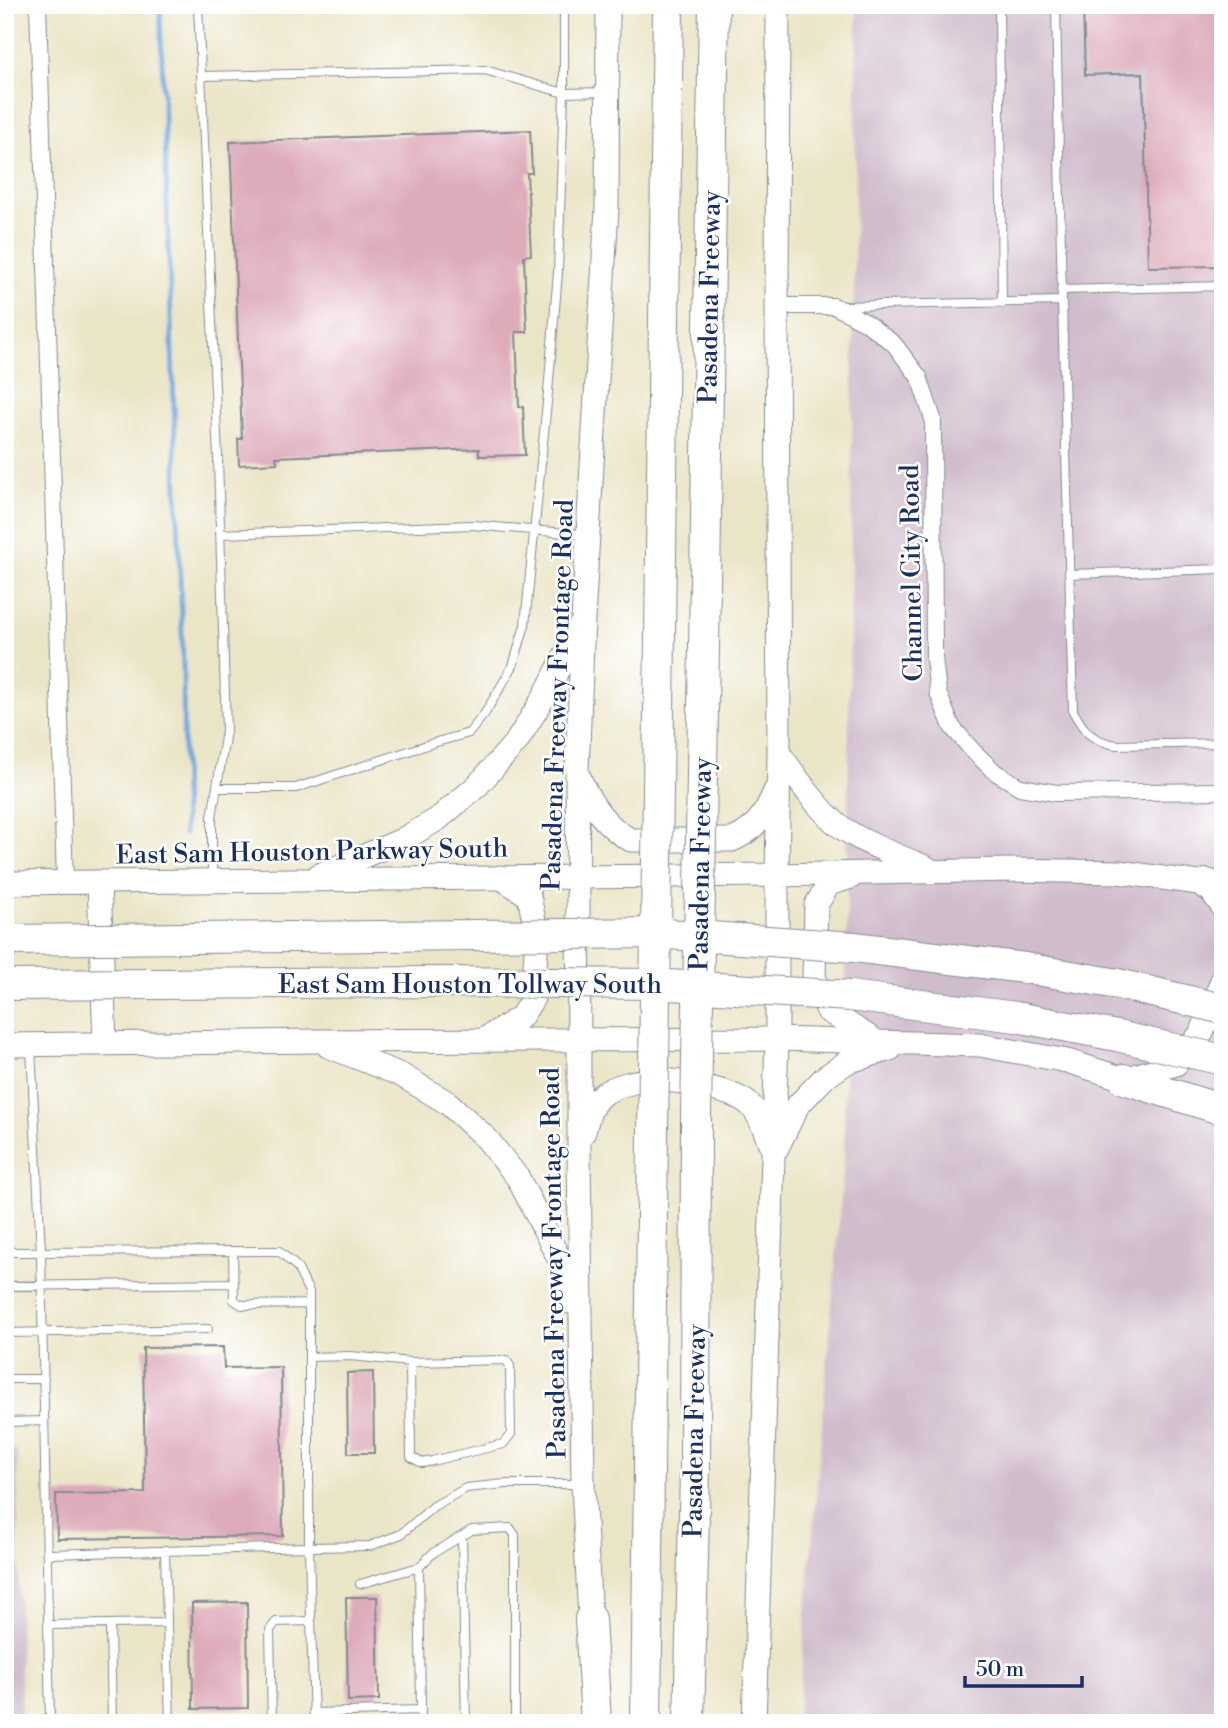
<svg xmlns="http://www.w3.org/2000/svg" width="1228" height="1728" viewBox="0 0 1228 1728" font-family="'Libre Bodoni',serif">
	<rect width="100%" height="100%" fill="#fff"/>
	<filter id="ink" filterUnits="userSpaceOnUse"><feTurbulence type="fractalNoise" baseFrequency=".0143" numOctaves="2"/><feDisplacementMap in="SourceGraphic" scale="14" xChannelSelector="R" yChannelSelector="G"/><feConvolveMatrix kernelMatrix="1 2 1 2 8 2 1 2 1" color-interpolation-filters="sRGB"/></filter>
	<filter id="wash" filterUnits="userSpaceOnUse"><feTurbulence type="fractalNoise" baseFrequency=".00686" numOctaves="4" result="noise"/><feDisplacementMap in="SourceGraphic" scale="28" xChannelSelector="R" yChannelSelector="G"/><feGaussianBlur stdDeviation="1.57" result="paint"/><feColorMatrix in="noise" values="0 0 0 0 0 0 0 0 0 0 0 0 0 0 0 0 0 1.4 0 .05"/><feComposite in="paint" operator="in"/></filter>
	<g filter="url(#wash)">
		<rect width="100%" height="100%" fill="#ebe5c7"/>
		<path fill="#d0bdcc" d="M857,5H1223V1723H797L844,1161Z
			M17,1450L21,1723H5V1451Z"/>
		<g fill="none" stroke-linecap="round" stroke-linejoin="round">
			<path stroke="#70a6de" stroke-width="4.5" d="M160,5L183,661L184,834"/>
		</g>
		<g id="blocks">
			<path fill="#deabbb" d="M1083,5H1223V266L1148,267L1143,73L1085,75Z
				M530,130L532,173H527L531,255L524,256L527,332H516L519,407H523L525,455L479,456V449L276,457L277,463L239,465L238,439H242L230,142Z
				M223,1347L224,1368L281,1367L283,1536L57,1539L56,1494L145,1493L143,1348Z
				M373,1372L374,1453H348L347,1373Z
				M346,1597H377L379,1700L348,1701Z
				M247,1602L248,1708L193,1709L192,1603Z"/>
		</g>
	</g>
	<g filter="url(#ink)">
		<use href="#blocks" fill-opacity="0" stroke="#838a92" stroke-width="2"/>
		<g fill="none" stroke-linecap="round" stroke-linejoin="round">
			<g stroke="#838a92" stroke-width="10">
				<path id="lane" d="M198,5L218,458L226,731L212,817V879
					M999,5L1002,303
					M1056,5L1062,301
					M201,76L485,70L564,93L605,92
					M1061,290L1223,286
					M841,306L1062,301L1073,711C1085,733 1091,740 1116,745L1223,743
					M220,534L473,525L588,535
					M1069,574L1223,569
					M217,788H296L433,743L469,733L485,713L513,666L525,625L548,392L558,272L564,93V5
					M31,1048L41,1252L50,1723
					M233,1251L234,1300L242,1305L309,1304
					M5,1252L279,1251L297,1267L309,1292V1547L47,1554
					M5,1286L234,1283
					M5,1333L208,1329
					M309,1357L351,1356L410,1362L506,1360L510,1366L511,1434L503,1444L432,1461L422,1463L411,1457L410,1362
					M5,1379H44
					M5,1422L44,1421
					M462,1536L466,1723
					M165,1550L167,1623
					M360,1584L419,1567
					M110,1624L112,1723
					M48,1625L167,1623L170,1723
					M421,1710V1723
					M314,1713L421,1710L419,1567L433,1553L472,1530L510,1528L515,1535V1723
					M272,1723L270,1630L276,1622L311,1621
					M314,1723L309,1547L370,1546L401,1534L434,1506L466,1488L505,1484H580"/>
			</g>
			<g stroke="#838a92" stroke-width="18">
				<path id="street" d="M38,5L65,882
					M777,306H834L865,322L894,344L919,377L933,419L934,658L938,693L952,727L973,751L995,772L1020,787L1057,793L1223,791"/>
			</g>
			<g stroke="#838a92" stroke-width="25">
				<path id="secondary" d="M779,753C795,775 817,808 838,825C864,844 897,855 927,868
					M579,777C590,804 605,827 631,840H732C755,831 766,813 775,791
					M319,875L402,840L438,819L477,786L517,741L544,697L580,626
					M851,877L829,884L816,905L814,977L828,1011L877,1042
					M99,882L105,1044
					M5,883L777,875L1010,870L1119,872L1206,884L1223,907
					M483,1040L521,1017L533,998L537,935L529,896L500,877
					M5,1045L316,1041L777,1039L980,1045L1067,1061L1124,1079L1176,1064L1202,1032L1223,978
					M328,1046L401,1075L448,1103L487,1139L518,1178L564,1268L570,1302
					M584,1132C587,1120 591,1102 603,1094C615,1086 634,1081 649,1080C670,1078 737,1090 751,1106C761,1116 765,1132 770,1144
					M777,1148L798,1105L824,1078L847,1062L890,1049
					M589,1636L590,1619L583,1484L579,1150V1041L577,771L583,620L607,208L608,5
					M754,1723L777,1039V875L779,753L777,306L778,5"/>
			</g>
			<g stroke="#838a92" stroke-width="32">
				<path id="highway" d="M702,775L714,5
					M658,791L668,5
					M1206,884L1223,888
					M1124,1079L1223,1110
					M590,1619L596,1723
					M646,1723L653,1134
					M689,1723L695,1471L696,1116"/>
			</g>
			<use href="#lane" stroke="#fff" stroke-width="8"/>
			<use href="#street" stroke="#fff" stroke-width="16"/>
			<use href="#secondary" stroke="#fff" stroke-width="23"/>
			<use href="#highway" stroke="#fff" stroke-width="30"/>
			<g stroke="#838a92" stroke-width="32" stroke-linecap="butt">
				<path id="highway-bridge" d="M5,940L653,933L854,947L1025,968L1118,984L1223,1009
					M5,985L442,982L652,984L850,996L1016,1017L1117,1036L1223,1060
					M696,1116L702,775
					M653,1134L658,791"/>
			</g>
			<use href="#highway-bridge" stroke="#fff" stroke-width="30"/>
		</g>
	</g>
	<g text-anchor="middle" stroke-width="5" stroke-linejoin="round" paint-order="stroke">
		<g font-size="26" fill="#1b2f5e" stroke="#fff">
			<text transform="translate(709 297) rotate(-89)" y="9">Pasadena Freeway</text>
			<text transform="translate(911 573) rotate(-91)" y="9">Channel City Road</text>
			<text transform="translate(557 695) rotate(-88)" y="9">Pasadena Freeway Frontage Road</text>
			<text transform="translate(312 851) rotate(-1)" y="9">East Sam Houston Parkway South</text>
			<text transform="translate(700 864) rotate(-89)" y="9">Pasadena Freeway</text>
			<text x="470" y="993">East Sam Houston Tollway South</text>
			<text transform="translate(553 1263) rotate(-91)" y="9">Pasadena Freeway Frontage Road</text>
			<text transform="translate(694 1431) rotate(-89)" y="9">Pasadena Freeway</text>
		</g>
	</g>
	<rect width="1228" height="1728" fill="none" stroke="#fff" stroke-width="28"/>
	<path d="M965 1676v10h117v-10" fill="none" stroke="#1b2f5e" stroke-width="3.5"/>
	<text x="976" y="1676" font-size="21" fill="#1b2f5e" stroke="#ffffff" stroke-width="5" paint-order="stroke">50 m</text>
</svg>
